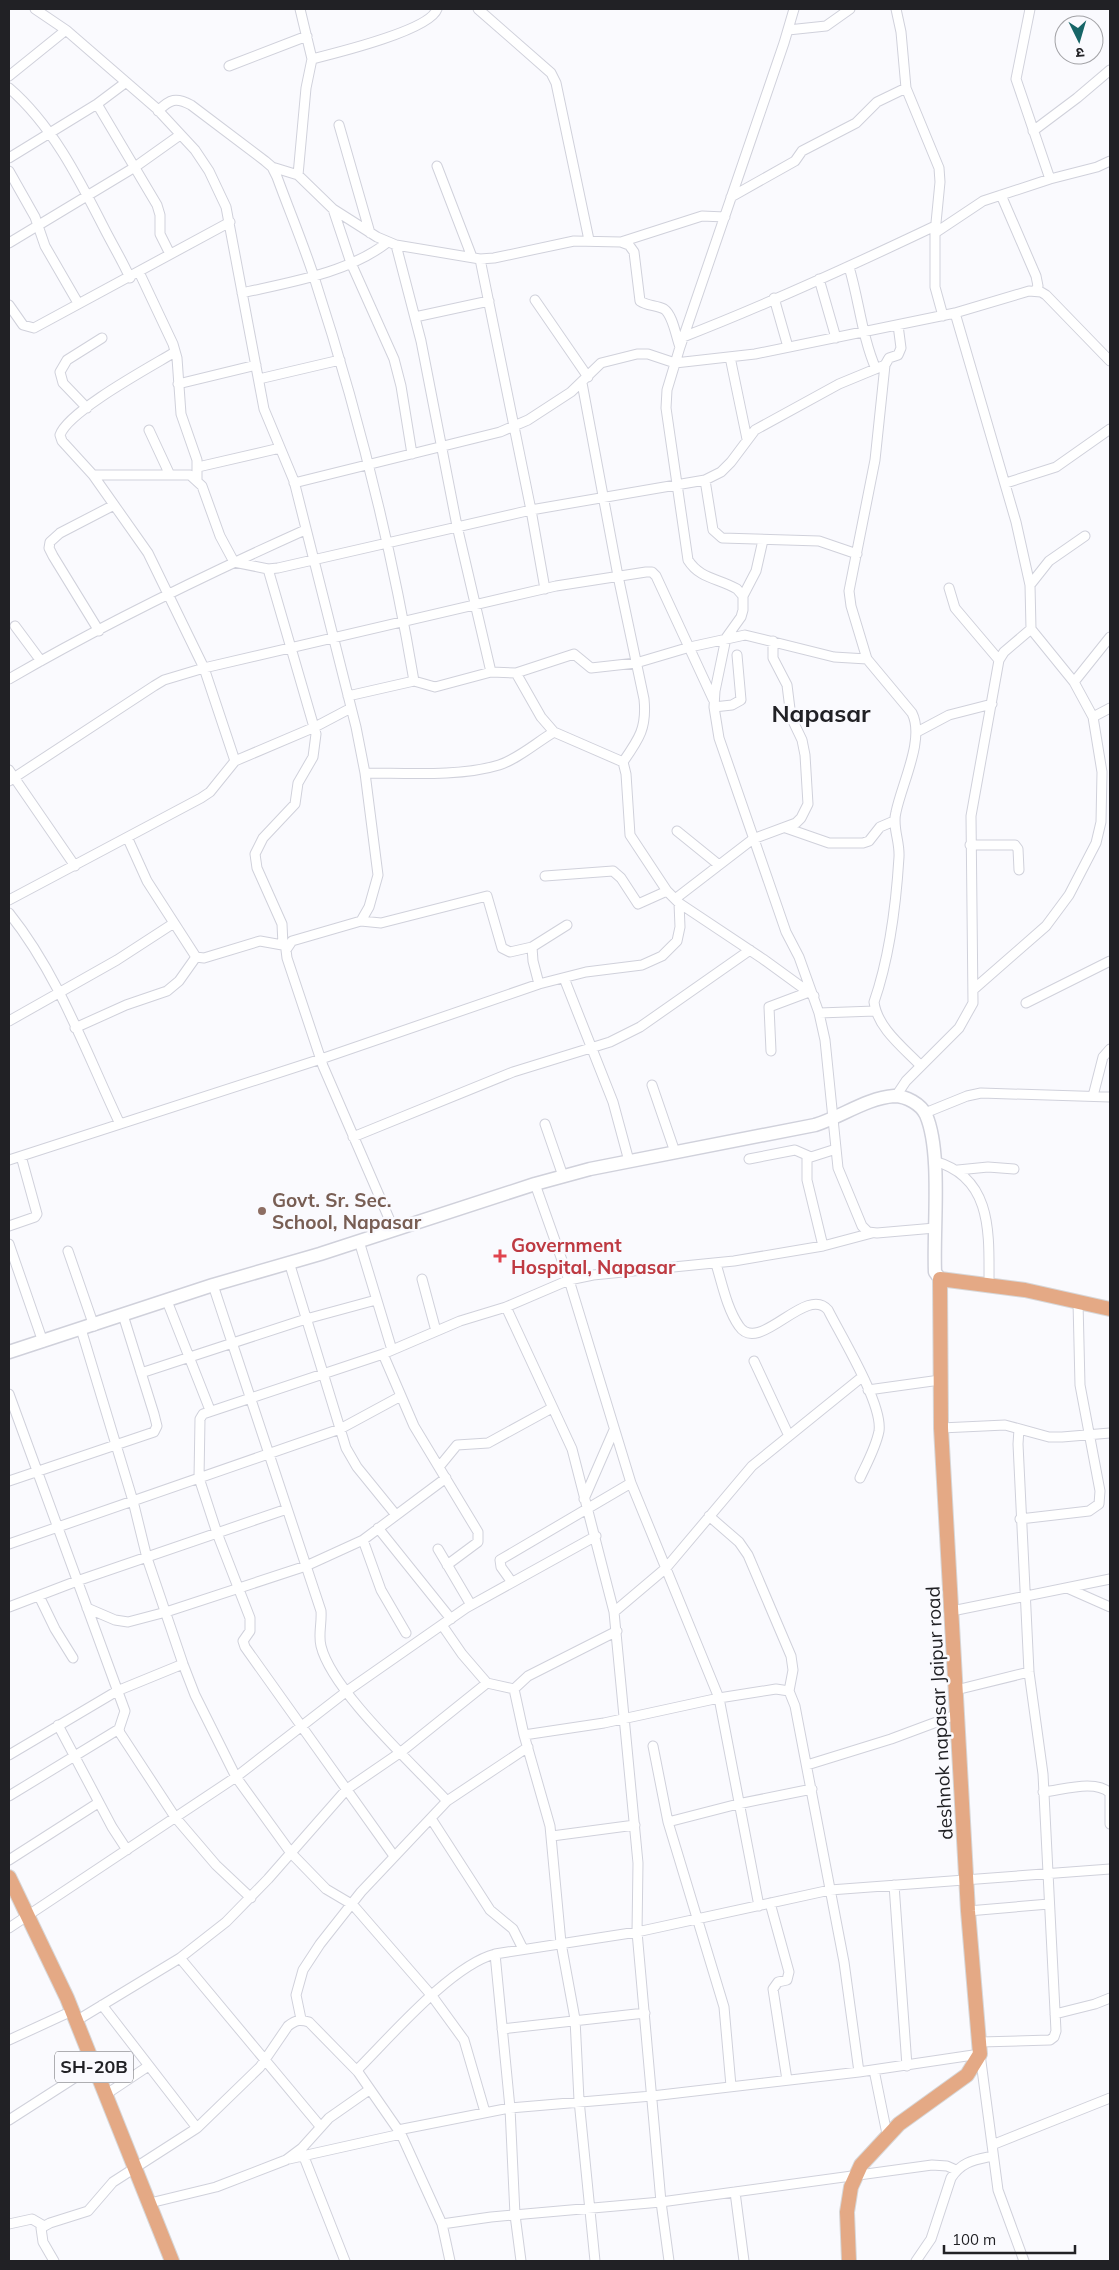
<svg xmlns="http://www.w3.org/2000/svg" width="1119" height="2270" viewBox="0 0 1119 2270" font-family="Mulish,'Noto Sans Devanagari',sans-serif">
	<rect width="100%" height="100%" fill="#fafafe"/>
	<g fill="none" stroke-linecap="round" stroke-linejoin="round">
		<g stroke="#d0d1db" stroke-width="11">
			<path id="minor" d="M35,9L66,30L156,108L195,150L209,171L226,207L264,409L294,481L356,727L365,773L378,875L369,907L361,921L292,941L286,950L287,958L323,1066L394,1230
				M478,9L551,73L556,83L589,240
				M794,9L784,43L680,347L667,390L666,408L688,560C700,579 718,578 737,589L743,596V610L741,617L726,638L715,691L714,707L719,738L786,932L799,957L819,1013L825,1040L838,1168L862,1226L868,1232L877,1233L935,1228
				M896,9L901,32L906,88L939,168L940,182L935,233V287L943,316
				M1030,9L1016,79L1050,179
				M788,30L826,26L850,9
				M312,59C336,53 430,30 437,9
				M229,66L307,36
				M9,76L66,30
				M9,88C51,124 78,177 103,226C112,244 122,260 130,278
				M97,104L157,205L160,215V234L170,254
				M158,111C170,99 176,97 191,105L265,161L272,167L277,177C289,210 303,243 314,277C357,409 391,544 414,681
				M339,125L370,233
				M1033,131L1077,98L1110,70
				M9,158L97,104L125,83
				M437,166L472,257
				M272,167L298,175L333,209L377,237L396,245L480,259L494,258L574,241L621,242L629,245L634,252L640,301C647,306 656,305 664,309C673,315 676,337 680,347
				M9,171L35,217L45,246L78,303
				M298,175L306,88L312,59L300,9
				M1001,195L1036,276L1038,286L1035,291
				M731,197L795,161L802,151L856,123L877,102L906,88
				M333,209L351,263L394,359L401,386L412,454
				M935,233L983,201L1050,179L1097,167L1110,161
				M621,242L702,216L725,217
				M9,243L135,167L180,135
				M396,245L421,341L457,526L491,672
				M480,259L531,510L545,589
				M849,267C859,300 862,337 876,369
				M139,272L173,344L177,358L181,414L197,460V479
				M819,279L836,338
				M242,293C291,282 348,273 388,242
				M774,298L788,347
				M535,300L588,377
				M9,305L23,325L34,328L230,222
				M955,313L1016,522L1030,585L1031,629L1074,682L1093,717L1102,772L1101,822L1096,843L1069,895L1046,926L974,989
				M415,317L489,301
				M683,337C769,304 853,265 935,226
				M175,352C152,366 68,411 60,435L62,441L93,475L148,553L204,668L235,761
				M730,357L747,439
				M885,365L875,460L849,591L851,606L867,659L912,713C925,739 902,783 896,812C892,827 900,841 899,857C896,906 890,956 874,1002C877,1028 905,1049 921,1066
				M259,379L340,360
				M582,383L618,576L644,699C647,728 639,739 623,762
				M178,384L256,365
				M87,408L63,383L60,372L67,360L102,338
				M149,430L169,473
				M198,467L280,448
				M93,475H190L202,486L220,536L234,562L268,569L278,568L531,510L705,480L721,472L731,462L755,430L839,384L885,365L889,358L898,355L901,348L898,325
				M705,480L713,530L722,538L819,541L857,554
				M294,483L500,432L528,420L571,392L601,363L637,354H648L675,363L755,354L955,313L1029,291L1041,292L1046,295L1110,361
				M1006,483L1056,467L1110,429
				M268,569L316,734L313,757L298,783L295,804L263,838L255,854L257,868L282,924L283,945
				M1030,585L1049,561L1085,536
				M949,588L955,608L999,660
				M743,596L756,571L763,540
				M15,626L41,661
				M99,631L53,556L49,548L50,542L60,533L114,505
				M516,673L574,654L591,668L636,663L690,647L745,635L834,657L867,659
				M9,679C104,624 205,575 305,530
				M1074,682L1110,637
				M348,696L414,681L435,687L491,672L516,673L541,717L554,732L623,762L626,774L630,835L667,891L679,903L763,959L814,996
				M714,707L732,705L741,700L737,655
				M1093,717L1110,708
				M917,732L949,715L992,704
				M9,770L75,866
				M365,773C406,773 460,777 499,765C518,759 537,742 554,732
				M9,781L154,686L164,680L204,668L556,586L646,572H652L656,576L713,699
				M786,828L829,843H863L869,841L880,827L894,821
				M677,831L719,865
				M128,839L147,881L196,957L204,958L260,941L288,946
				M970,845H1015L1018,849L1019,870
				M545,876L613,871L621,878L638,904L667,891
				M675,899L753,839L796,823L801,818L808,804L805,755L802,740L791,717L787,685L773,658V641
				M9,900L201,798L210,792L235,761L315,727L351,708
				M9,913C58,974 86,1052 119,1122
				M361,921L381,923L487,896L502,948L510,952L532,947
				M564,978L613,1102L629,1161
				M539,984L533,961L532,947L567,925
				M1026,1003L1110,961
				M819,1013L875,1011
				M9,1021L117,960L174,923
				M75,1028L126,1005L167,991L179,981L196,957
				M771,1051L769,1007L809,992
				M652,1085L675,1152
				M896,1096L906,1081L959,1028L973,1003L971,816L999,660L1004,652L1031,629
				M1093,1096L1103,1057L1110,1049
				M925,1113L967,1096L981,1093L1110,1097
				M545,1124L563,1176
				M353,1137L513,1072L610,1042L640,1027L750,950
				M807,1156V1180L823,1246
				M749,1159L795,1150L811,1157L836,1149
				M9,1160L321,1059L539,984L586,972L642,965L662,956L677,941L680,927L679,903
				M934,1161C993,1177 989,1234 989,1284
				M958,1170L988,1167L1014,1169
				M535,1184L569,1280L631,1483L719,1698L759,1906
				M9,1226L35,1217L37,1214L21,1156
				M359,1241L392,1350
				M9,1244L43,1342
				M68,1251L94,1326
				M289,1262L346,1448L357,1467L396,1515
				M716,1264C722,1283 727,1309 739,1326C759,1356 806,1284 828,1310C841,1336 883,1404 879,1431C876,1447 867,1463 860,1478
				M422,1279L436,1331
				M213,1285L321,1611C322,1623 318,1635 321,1646C332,1691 414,1765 447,1801
				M167,1301L210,1410
				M506,1307L572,1449L614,1612L638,1863L637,1932L661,2202L669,2261
				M81,1329L133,1501L147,1558L183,1664L195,1695L236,1777L291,1853L326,1889L353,1905L432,1996L464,2040L485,2112
				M383,1354L414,1426L478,1532V1542L447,1565
				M754,1361L789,1436
				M141,1373L306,1319L376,1300
				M868,1390L940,1380
				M9,1394L125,1711L119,1729L120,1733L175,1817L216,1865L251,1898
				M941,1428L1005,1425L1049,1437H1062L1110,1433
				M439,1467L457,1445L488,1443L552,1408
				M9,1481L154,1432L157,1426L154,1414L123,1315
				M584,1499L614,1430
				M709,1516L739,1542L748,1555L791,1656L793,1670L789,1691
				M1020,1519L1089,1511L1099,1504L1100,1491L1080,1385L1078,1302
				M378,1528L451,1619
				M363,1540L381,1590L406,1633
				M9,1544L340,1429L401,1396
				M438,1549L471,1605
				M511,1581L501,1567L500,1560L631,1483
				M1067,1588L1110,1607
				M39,1596L55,1629L73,1658
				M9,1607L77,1581L287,1509
				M87,1608L115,1620L128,1622L166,1612L306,1566L363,1540L446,1478
				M952,1611L1110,1579
				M614,1612L666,1568L752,1466L862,1377
				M442,1625L462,1654L487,1683L514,1689
				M956,1690L1029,1672
				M58,1725L112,1827L127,1850
				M524,1735L604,1723L719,1698L776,1689L789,1691L795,1706L844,1962L859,2072
				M653,1746L668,1822L724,2007L731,2086
				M9,1755L117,1691L183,1664
				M807,1765L891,1739L958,1714
				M1043,1792C1063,1790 1095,1779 1110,1793
				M9,1796L119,1729
				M1110,1796V1824
				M432,1820L490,1910L513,1929L523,1949
				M668,1822L738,1804L812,1789
				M552,1836L635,1825
				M394,1856L245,1647L243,1641L250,1631V1618L217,1533L199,1478L200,1419L203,1414L383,1354L460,1321L506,1307L569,1280L593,1275L734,1261L823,1246L872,1233
				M9,1860L98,1803
				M894,1885L907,2066
				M770,1903L789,1972L787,1980L778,1982L773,1989L787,2080
				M968,1911L1049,1904
				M9,1928L236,1777L347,1691L466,1608L596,1536
				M495,1954L510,2108L515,2215L521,2261
				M180,1958L320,2126
				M102,2005L197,2128
				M1055,2014L1095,2004L1110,1998
				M301,2019L296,1995L303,1970L320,1944L361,1892L447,1801L528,1747
				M76,2021L180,1958L226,1922L268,1879L347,1789L401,1752L487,1683
				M502,2029L645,2013
				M9,2040L72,2011
				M980,2042L1050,2040L1054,2037L1056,2031L1043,1774L1029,1672L1018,1444L1019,1429
				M874,2070L887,2134
				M105,2095L147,2067
				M9,2120L93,2066
				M398,2130L510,2108L652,2096L859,2072L980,2054L998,2190L1024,2261
				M992,2145L1110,2098
				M304,2157L345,2261
				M289,2159L401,2134
				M735,2192L744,2261
				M150,2203L216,2187L286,2160L302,2148L329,2118L369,2090
				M9,2224L32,2219L44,2226
				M442,2224L491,2217L661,2202L932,2165L947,2166L956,2170
				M54,2261L43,2242L41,2228L50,2223L88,2211L113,2182L197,2128L260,2067L288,2026C296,2020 300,2019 309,2022L358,2072
				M450,2261L442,2224L401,2134L358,2072L359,2068C391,2036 452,1965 495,1954L637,1932L830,1890L1110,1869
				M595,2261L579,2100L575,2019L561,1943L550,1826L524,1735L514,1689L528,1676L617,1631
				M916,2261L931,2239L951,2178C962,2161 975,2160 993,2156"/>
		</g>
		<g stroke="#d0d1db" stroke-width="15">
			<path id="secondary" d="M9,1352L213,1285L320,1254L535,1184L590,1169L815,1125C841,1117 867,1098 894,1096C906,1096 921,1104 926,1115C942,1152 933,1229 935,1272L940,1279"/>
		</g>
		<g stroke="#d7d7d8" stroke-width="16">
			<path id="primary" d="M9,1877L67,1998L172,2261
				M849,2261L847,2212L851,2187L861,2165L899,2124L967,2075L980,2054L968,1911L941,1428L940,1279L1025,1290L1110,1309"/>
		</g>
		<use href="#minor" stroke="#fff" stroke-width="9"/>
		<use href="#secondary" stroke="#fff" stroke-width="12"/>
		<use href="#primary" stroke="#e4a985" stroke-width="14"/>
	</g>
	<circle fill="#8d6e63" stroke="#fafafe" stroke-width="2" cx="262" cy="1211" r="5"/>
	<path fill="#e0444e" stroke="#fafafe" stroke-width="2" d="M497.5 1248.5h5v5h5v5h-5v5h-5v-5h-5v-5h5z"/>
	<g text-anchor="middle" stroke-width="5" stroke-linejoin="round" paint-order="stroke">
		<rect fill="#fafafe" stroke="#626266" stroke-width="1" x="55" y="2051.5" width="78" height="31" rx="4"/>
		<g font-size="18" font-weight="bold" fill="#212125">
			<text x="94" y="2073">SH-20B</text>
		</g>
		<g font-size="19" font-weight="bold" fill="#785e54" stroke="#fafafe" text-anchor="start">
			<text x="272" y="1207">Govt. Sr. Sec.<tspan x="272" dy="22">School, Napasar</tspan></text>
		</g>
		<g font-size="19" font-weight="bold" fill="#be3a42" stroke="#fafafe" text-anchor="start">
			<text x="511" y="1252">Government<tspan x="511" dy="22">Hospital, Napasar</tspan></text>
		</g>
		<g font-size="19" fill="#212125" stroke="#fafafe">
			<text transform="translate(939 1713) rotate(-93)" y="7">deshnok napasar Jaipur road</text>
		</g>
		<g font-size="24" font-weight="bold" fill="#212125" stroke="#fafafe">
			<text x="821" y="722">Napasar</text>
		</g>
	</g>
	<rect width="1119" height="2270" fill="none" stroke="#212125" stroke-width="20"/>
	<g transform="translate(1079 40) rotate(175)"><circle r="24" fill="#fafafe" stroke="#a3a3a7"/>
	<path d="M0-4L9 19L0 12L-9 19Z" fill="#166567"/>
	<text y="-8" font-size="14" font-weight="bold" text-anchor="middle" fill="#212125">उ</text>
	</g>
	<path d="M944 2245v8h131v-8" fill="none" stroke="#212125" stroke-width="2.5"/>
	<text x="952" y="2245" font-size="15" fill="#212125" stroke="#fafafe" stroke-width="4" paint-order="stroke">100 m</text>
</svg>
